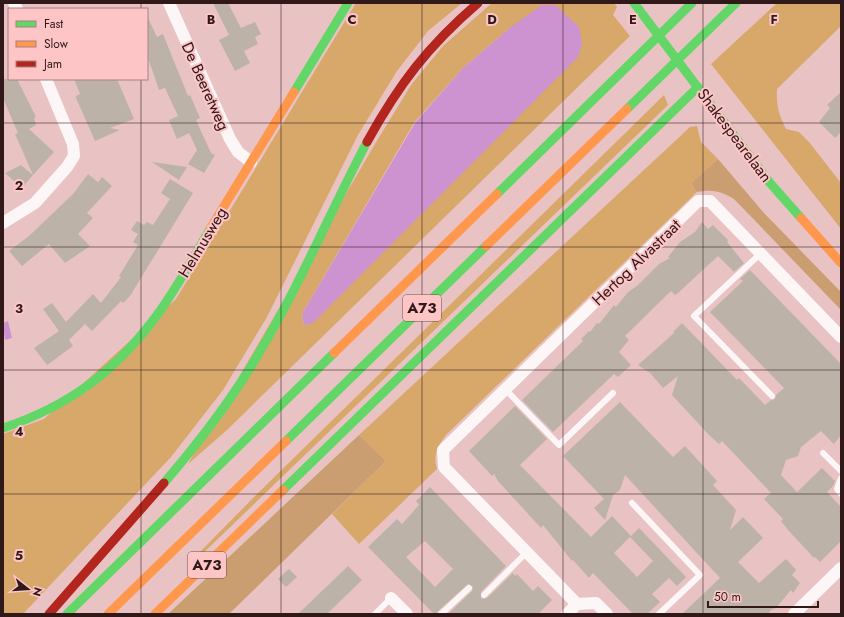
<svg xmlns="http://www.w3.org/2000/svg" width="844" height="617" viewBox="0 0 844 617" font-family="Jost,sans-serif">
	<rect width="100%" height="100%" fill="#e9c3c4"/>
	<path fill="#d8a76a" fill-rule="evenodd" d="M356,3H462L428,31L397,71L358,135L267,317L223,390L171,457L23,614H3V434L44,419L176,299Z
		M492,3H614L617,7L613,15L630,36L227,430L188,464L375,144L411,85L443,46ZM511,27L304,325L302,314L414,123L462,69Z
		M777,3H841V26L777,89C776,105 779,115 786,129L799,132L809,142L841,183V229L711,64Z
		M664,95L668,105L195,561L198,554L253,498Z
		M697,126L701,142L718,159L691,183L697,192L446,435C437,447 433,454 437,469L359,544L332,514L386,461L359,435L674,142L690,127Z"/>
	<path fill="#ca9e70" d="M718,159L764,213L841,292V310L734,199C721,191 712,189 697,192L691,183Z
		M359,435L386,461L229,614H168Z"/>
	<path fill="#cd93d1" d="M542,5H555L579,27L582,44L578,57L313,323L304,325L302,314L415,123L462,69L511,27Z
		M8,321L12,338L5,340L3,323Z"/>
	<path fill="#bcb2a8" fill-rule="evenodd" d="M213,3H228L241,28L255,22L261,34L255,37L258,44L244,51L250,63L235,71L219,40L229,35Z
		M147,16L157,37L163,34L188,96L190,95L200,118L196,120L211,153L215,155L204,173L188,164L197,150L189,133L177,139L169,120L178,116L165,88L159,90L147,55Z
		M3,79H17L36,117L34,118L36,125L29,129L54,152L33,175L15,134L18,133L3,98Z
		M74,79H117L134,119L110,128L120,130L95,141L76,98V96L80,94Z
		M841,92V132L835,138L819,122L830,108L827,105Z
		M152,162L187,167L179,180Z
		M21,165L33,175L22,188L5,173Z
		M88,174L98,182L102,177L112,186L87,213L93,218L78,234L90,246L65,263L49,244L22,266L9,251L29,236L73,194Z
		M170,179L193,193L130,296L123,303L121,301L92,331L85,324L69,340L73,346L47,365L34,348L59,331L43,309L52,303L66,322L93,294L101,303L121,277L119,276L138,245L133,242L138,234L131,230L137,221L144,225L147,222L153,225L170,199L161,193Z
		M702,222L708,229L713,225L728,240L727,242L744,263L734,272L718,256L678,293L675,295L671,291L625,336L629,340L619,352L631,365L618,377L614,374L553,432L522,400L583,341L581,339L589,331L590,332L597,323L599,324L614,305L616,307L628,292L637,286L659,264L670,258L668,257L680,242L695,232Z
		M750,270L841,364V435L834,444L821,431L801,447L798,456L786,460L781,475L797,492L822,468L835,481L833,486L827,492L841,507V541L820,562L815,557L814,558L788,530L781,521L783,519L764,499L771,493L722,441L719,444L709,435L672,395L678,376L663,388L650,373L638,365L674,333L673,332L682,323L737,380L739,378L765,405L771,400L775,399L776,395L784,388L710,312L743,281L740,279Z
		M620,402L673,457L685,446L717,481L713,485L736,510L730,530L743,517L763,538L738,562L759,583L786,559L796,570L792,575L800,583L793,593L791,590L776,608L771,610L768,614H682L720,578L625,475L620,490L613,495L605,520L594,508L604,499L563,456Z
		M515,406L547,439L520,465L591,537L612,516L631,536L614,553L637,577L653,561L630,537L639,528L686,577L677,586L669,578L652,594L660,602L647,614H633L593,573L589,578L573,560L572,561L543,525L541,528L530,516L498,481L494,474L492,476L469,451Z
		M430,487L506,566L481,592V598L483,599L487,598L513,573L515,576L517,574L533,591L538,586L552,600L538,614H448L472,591L473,587L468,584L438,611L437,614H434L368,547L397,519L402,524L419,505L416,501ZM425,541L453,569L435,587L406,557Z
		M348,566L362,580L327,614H298Z
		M289,569L297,577L286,587L278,579Z"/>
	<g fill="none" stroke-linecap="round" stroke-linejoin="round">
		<path stroke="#fcf6f6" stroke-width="6" d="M760,254L694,316L772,396
			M505,389L559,445L613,393
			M823,453L841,471
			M841,478L837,489L841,494
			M632,503L700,575L659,614
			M484,595L527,552
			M375,614L391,598
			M441,614L469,588"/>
		<path stroke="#fcf6f6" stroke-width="12" d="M14,3L17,9
			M169,3L230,139L238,152L251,162
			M3,223L35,203L67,167L74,156L73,144L46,79
			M391,598L407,614
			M567,614L577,604
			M607,614L596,603L577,604L444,467L443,450L698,201H710L841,337
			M794,614L841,568"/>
		<path stroke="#63d668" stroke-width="9" d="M634,3L770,183L801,218
			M294,92L348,3
			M627,109L736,3
			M497,194L692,3
			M3,428C69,406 116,371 157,315C177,288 193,258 210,229
			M286,441L486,246
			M164,483C199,442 232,400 259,353C300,285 330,212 367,142
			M283,490L698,87
			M67,614L334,353"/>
		<path stroke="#ff974d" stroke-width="9" d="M801,218L841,263
			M210,229L294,92
			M486,246L627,109
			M334,353L497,194
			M108,614L286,441
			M155,614L283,490"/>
		<path stroke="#b3261e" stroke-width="9" d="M367,142C399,84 428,46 478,3
			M49,614L164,483"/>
	</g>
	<path fill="none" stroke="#311819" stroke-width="1" stroke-opacity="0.55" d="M141,3V9M281,3V614M422,3V614M563,3V614M703,3V614M141,79V614M3,123H841M3,247H841M3,370H841M3,494H841"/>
	<g text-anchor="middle" stroke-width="4" stroke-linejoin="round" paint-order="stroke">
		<g fill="#fdc5c6" stroke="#6e4c4d" stroke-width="1">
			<rect x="403" y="295" width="38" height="26" rx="3"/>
			<rect x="188" y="552" width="38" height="26" rx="3"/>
		</g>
		<g font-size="15" font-weight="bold" fill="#311819">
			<text x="422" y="313">A73</text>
			<text x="207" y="570">A73</text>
		</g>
		<g font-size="16" fill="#311819" stroke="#fdc5c6">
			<text transform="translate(206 86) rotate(66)" y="6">De Beeretweg</text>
			<text transform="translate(735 135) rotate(53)" y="6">Shakespearelaan</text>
			<text transform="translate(202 242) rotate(-59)" y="6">Helmusweg</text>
			<text transform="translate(636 262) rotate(-44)" y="6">Hertog Alvastraat</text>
		</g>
	</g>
	<g font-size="13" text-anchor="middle" font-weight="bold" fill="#311819" stroke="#fdc5c6" stroke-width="4" stroke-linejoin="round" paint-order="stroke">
		<text x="211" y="24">B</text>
		<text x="352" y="24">C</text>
		<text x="492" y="24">D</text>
		<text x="633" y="24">E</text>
		<text x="774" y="24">F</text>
		<text x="19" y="190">2</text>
		<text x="19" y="313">3</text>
		<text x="19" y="436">4</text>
		<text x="19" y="560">5</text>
	</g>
	<rect width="844" height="617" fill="none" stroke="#311819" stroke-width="8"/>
	<rect x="8" y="8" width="140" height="72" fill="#fdc5c6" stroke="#ab8081"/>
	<rect x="16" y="21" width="20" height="6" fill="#63d668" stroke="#ab8081"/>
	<text x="44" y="28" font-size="12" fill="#311819">Fast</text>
	<rect x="16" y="41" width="20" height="6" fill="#ff974d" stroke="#ab8081"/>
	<text x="44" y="48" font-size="12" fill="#311819">Slow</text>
	<rect x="16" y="61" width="20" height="6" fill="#b3261e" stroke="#ab8081"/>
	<text x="44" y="68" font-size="12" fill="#311819">Jam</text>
	<g transform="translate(28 589) rotate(107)" stroke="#fdc5c6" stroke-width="3" paint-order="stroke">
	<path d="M0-3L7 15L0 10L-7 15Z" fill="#311819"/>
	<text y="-6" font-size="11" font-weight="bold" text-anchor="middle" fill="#311819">N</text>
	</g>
	<path d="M708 601v6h110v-6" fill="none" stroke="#311819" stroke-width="2"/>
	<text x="714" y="601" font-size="12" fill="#311819" stroke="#fdc5c6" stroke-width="3" paint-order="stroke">50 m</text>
</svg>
